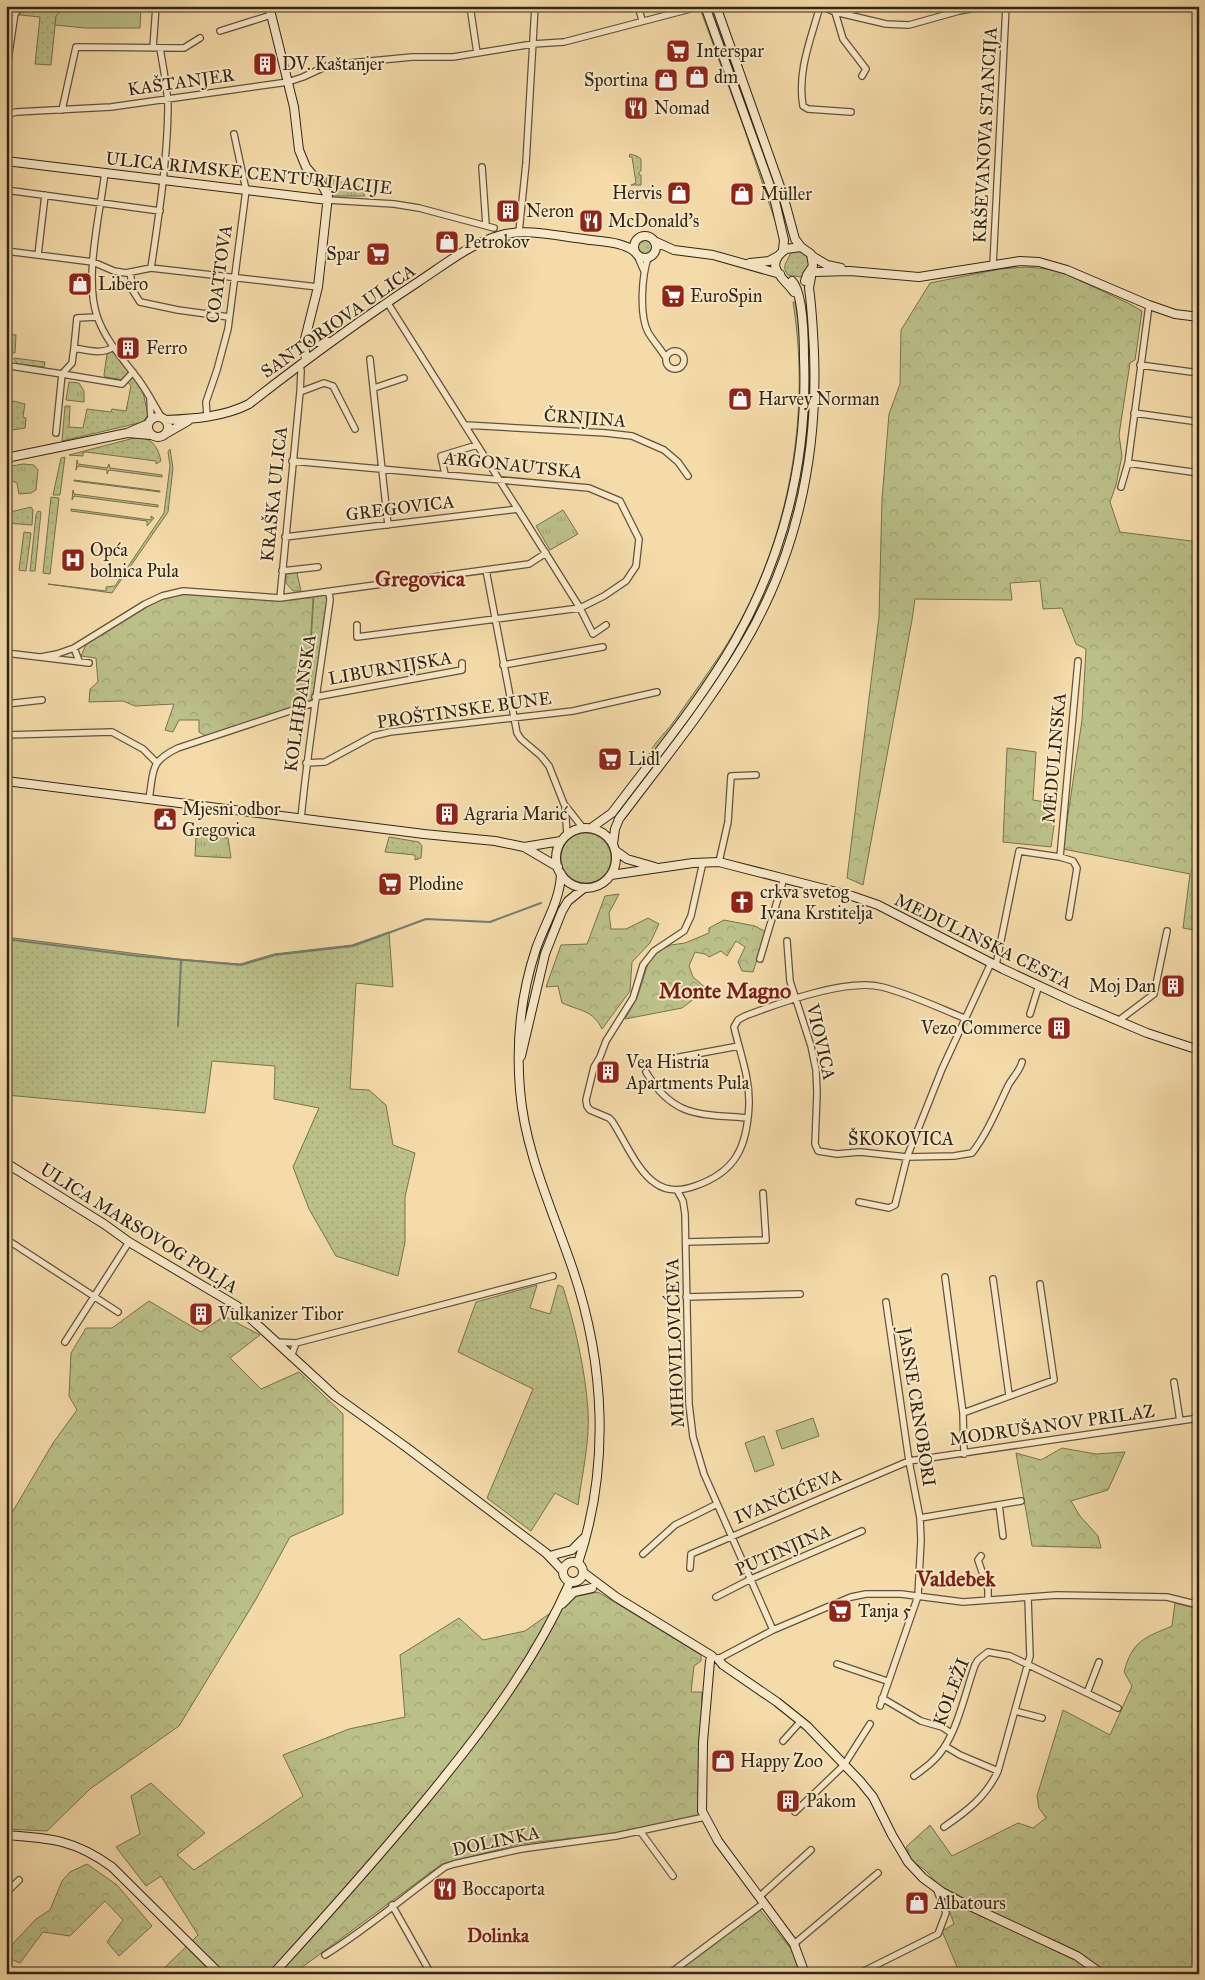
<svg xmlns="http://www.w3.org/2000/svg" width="1205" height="1980" viewBox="0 0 1205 1980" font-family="'IM FELL Great Primer',serif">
	<defs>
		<pattern id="grass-dots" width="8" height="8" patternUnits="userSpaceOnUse" patternTransform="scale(1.25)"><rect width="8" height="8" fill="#bbc089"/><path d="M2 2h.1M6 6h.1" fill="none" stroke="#a1a575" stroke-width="1.8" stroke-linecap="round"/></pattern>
		<pattern id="forest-crowns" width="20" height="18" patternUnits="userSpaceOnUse" patternTransform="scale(1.25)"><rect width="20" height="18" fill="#bbc089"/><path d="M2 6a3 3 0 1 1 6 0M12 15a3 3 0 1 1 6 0" fill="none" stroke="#a1a575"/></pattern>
		<pattern id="park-tufts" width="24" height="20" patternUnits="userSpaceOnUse" patternTransform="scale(1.25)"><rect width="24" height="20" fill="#bbc089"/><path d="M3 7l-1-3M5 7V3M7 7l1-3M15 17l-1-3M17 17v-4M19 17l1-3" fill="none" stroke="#a1a575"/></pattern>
	</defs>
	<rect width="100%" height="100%" fill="#f5dbaa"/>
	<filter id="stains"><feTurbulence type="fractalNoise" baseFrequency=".004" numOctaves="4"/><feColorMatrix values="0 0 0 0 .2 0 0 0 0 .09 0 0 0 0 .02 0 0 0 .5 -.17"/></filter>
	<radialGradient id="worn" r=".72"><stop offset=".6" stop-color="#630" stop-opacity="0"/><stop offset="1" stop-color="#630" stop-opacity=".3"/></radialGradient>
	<path fill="url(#grass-dots)" stroke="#76724e" d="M21,6H83L73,11L56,16L51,65L35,64L40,17L20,15Z
		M699,6H701L747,130L775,212L779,233L745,131Z
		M630,154L637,156L641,159V171L639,172V175H641V185H631L636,183L632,157H629Z
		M634 247a11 11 0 1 1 22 0a11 11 0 1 1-22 0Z
		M791,251L804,252L809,261L808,267L801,277L788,275C780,265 789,261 791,251Z
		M793,302H795C812,400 795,505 755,595C741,626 723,653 705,681C688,707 670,734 648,757C651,746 665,733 672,724C689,700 706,676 722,652C787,551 812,420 793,302Z
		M6,334L16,335L15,353L6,352Z
		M115,350L132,372L124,380L105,377L104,375L107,354Z
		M14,358L45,362L44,367L18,364L14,360Z
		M134,375L141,383L148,415L143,422L62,441L65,406H70L69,427L83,428L87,409L111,412L112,409L126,411L131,386L128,382Z
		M9,400L25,404L23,417L26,418L25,428L6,431V402Z
		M138,437C153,439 158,447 161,461L156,464V461L86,452L83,453V456L69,455Z
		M170,449L173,468L168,512L112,593L48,584L106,591V587L115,586L164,513L170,466L168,452Z
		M65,457L60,495H53L61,458Z
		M77,460L78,464L107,468L109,464L110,468L162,475V477L109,470L107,474V470L78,466L76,470Z
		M74,480L160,491V492L74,481Z
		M73,490L74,494L158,505V507L74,496L72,500Z
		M51,497L59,498L50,574L43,573Z
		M31,507L33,510L32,525L6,523V513Z
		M71,509L151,520V516L154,518L147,526V521L71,511Z
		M38,511L41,512L35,571H30L36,515Z
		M24,532L31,533L26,571L19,570Z
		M296,569L301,591H293L286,583V571Z
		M329,592L315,697L307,703L314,594Z
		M561 858a25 25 0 1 1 50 0a25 25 0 1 1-50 0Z
		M389,837L419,842L422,846L421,858L415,860V855L385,852Z
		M389,932L393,987L356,983L350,1089L369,1090L386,1105L393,1145L415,1153L405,1197V1242L398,1276L336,1256L309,1209L293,1167L319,1108L274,1099L275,1066L212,1061L205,1113L6,1095V937L178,959L240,964L274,954L352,945Z
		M537,1285L530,1308L550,1314L558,1285L563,1287C575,1326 585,1368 588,1410C590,1441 582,1475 578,1505L555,1493L531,1531L487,1498L533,1389L458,1352L476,1302Z"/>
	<path fill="url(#forest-crowns)" stroke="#76724e" d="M1026,267L1057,270L1128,303L1142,311L1135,360L1130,363L1119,435L1122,456L1116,485L1110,502L1120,532L1199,542V931L1183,928L1190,874L1063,849L1082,720L1086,649L1076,644L1062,608L1043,609L1040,581L1010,583L1012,600L915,599L912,620L863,885L847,878L879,617L882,499L889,414L900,384L901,330L930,283L1000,269Z
		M183,591L275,598H313L307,703L206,736L199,732V720H179L173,732L165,730L174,704L135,706L123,701L89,702L90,689L98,682L96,658L81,656L88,640L145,604Z
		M1007,748L1036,752L1033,800L1057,804L1051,847L1003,842Z
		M619,894L609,913L611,929H626L648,918L659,924L650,943L632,962L630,991L602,1029C593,1010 580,1011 562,1003L558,986L546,987L561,945L587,944L605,896Z
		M724,920L755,926L766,932L753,972L742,971L738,962L745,947L736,941L727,956L721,951L709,957L705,954L695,952L689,966L693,977L707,989L682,1008L625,1019L637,998L648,964L658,951L671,945L685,943L709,933V928Z
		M149,1301L201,1332L224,1316L260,1335L230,1358L261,1389L299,1372L343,1414V1514L290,1537L255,1601L179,1726L90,1789L47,1831L6,1829V1523L53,1443L77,1410L69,1396L71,1353L86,1328H112Z
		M1062,1448L1096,1454L1125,1452L1108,1490L1071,1501L1080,1516L1098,1536L1101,1548L1032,1546L1016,1453L1041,1460Z
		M598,1592L701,1655V1661L694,1666L691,1692H702L699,1816L610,1834L520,1844L442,1864L293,1974H158L198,1935L161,1876L146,1886L116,1847L140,1834L131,1796L151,1783L205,1833L177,1855L194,1870L303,1796L283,1755L349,1729L405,1717L400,1655L459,1618L483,1640L525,1631L573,1597Z
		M1175,1603L1199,1609V1974H960L942,1931L954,1924L941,1887L925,1870L912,1861L906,1847L930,1825L952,1856L1018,1823L1033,1828L1046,1818L1039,1808L1037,1796L1063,1710L1110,1735L1132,1686L1124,1672C1132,1641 1144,1638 1172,1626Z
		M87,1864L117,1885L152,1926L119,1956L107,1942L123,1920L105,1901L70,1936L43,1932L20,1963L6,1957V1951L36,1919L50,1910L62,1881L70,1872Z
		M760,1910L795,1954L799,1974H673Z"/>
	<path fill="url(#park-tufts)" stroke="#76724e" d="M326,178L360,187L365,196H334L327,189Z
		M69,382L79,383L84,391V402L66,400Z
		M23,464L34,465L38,470L36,490L31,493L19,494L17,483L12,481L6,482V467Z
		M563,510L578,534L550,550L536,526Z
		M196,836L228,838L231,858L195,856Z"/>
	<path fill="#bbc089" stroke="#76724e" d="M66,6L73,11L83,6H141L140,28H85L55,25L56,16Z
		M813,1418L819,1436L782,1449L776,1431Z
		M764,1436L774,1465L755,1472L745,1443Z"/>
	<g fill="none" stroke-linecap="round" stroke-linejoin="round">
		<path stroke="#727f6f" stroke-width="2" d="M6,939L138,956L241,965L275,955L353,946L426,919L490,922L541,903
			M178,1026L181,961"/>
		<g stroke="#635239" stroke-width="8">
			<path id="street" d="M470,6L477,53
				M638,6L642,20
				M820,6C811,39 797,71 803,106L808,109L851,112
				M821,6L835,12L886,24L909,25L959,11L986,6
				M6,12L16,13
				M835,12L843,39L866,69L862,76
				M844,14L864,6
				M220,31L271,15
				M153,48L156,6
				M6,74L16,6
				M62,110L76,47L184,48L200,38
				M6,115L16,112L111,107L288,82L303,77L329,65L412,57H453L533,44L564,42L690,9
				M482,167L486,225
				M105,172C100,214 84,277 97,316C105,340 123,359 138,379C147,391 154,405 162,418
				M6,190L160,211
				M328,200L394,204L419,208L494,228
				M519,232L526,163L535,6
				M6,251L93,262L114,271L126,273L151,268L318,287
				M38,255L45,195
				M637,255L644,271
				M648,258C642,275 639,315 648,332C653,341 661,349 666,358
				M993,265L1006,6
				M151,268C159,215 167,163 168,109C168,89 163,68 160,48
				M130,272L133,291L140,302L178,310L229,317
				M387,302L548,557L580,608L593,634L606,625
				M97,317L77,318L74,348C86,350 103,355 113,347
				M666 360a9 9 0 1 1 18 0a9 9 0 1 1-18 0Z
				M370,359L388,525
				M6,361L10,366L62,374L56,433
				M1140,365L1199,373
				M62,374L122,384L133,372
				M62,374L72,363L74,348
				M374,388L404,378
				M300,392L324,383L333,386L355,429
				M150,400L151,420
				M1134,413L1199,422
				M207,416L206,402L217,370L228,329L246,190L234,134
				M465,425L606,433L632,436L664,450L678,462L688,476
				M292,461L589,488L620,501L639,539L636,566L626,581L604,596L580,608L357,637V625
				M1128,463L1199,473
				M445,474L441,456L477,445
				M1121,487L1128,463L1149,305
				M285,537L518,509
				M486,570L517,733L521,739L541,756L549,766L564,804L583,828
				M282,571L318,567
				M280,598L300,392L301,371L300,365
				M74,648L79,661
				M6,653L89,663
				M41,657L57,654L74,648L145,604L162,596L183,591L280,598L529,564L546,553
				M503,665L603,647
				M315,697L462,670V663
				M6,704L42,700
				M6,735L112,732L143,749L156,762
				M306,763L325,762L373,736L390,732L573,711L657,692
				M149,799C154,770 149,762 178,748L314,703
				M565,806L567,834
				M301,819C308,745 320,673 330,600L329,592
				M1060,857L1078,661
				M703,862L691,916L684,931L654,951L643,965L633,998L606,1041L600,1057L594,1067L586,1100L587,1106L590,1110L609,1118L612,1121C624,1139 637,1171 655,1183C667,1192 681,1191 695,1186C736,1172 747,1147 749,1105C750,1078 740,1053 734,1027L738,1020L745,1016C779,1003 847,978 882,987C910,994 937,1007 964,1018
				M719,862L728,822L731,776L756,775
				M787,941L790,981L811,1046L816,1070L817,1093L815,1144L818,1151L837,1154L860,1152L907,1157L954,1156L972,1153C988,1132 997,1109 1008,1086C1012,1078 1020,1071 1022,1062
				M760,959L784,878
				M996,965L1019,851L1060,857L1073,861L1077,868L1069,917
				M1030,1014L1039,985
				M1118,1021L1154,994L1167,931
				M669,1059L739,1046
				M646,1072C673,1118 700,1114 748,1118
				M677,1190L683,1201L685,1214L689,1404L693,1437L704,1474L773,1630
				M859,1202L889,1208L895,1205L907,1157L942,1069L991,963
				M6,1239L118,1312
				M686,1242L766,1240L763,1193
				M945,1277L963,1413L964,1454
				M993,1279L1009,1395
				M686,1297L800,1294
				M65,1342L129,1242
				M276,1342L296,1343
				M291,1357L296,1343L553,1276
				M1174,1382L1180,1421
				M963,1413L1054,1380L1040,1284
				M999,1505L1003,1536
				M920,1518L1021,1501
				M643,1554L675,1525L717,1504
				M981,1556L978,1560L988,1589V1600
				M690,1568L691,1554L909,1461L1199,1418
				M716,1597L751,1579L862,1531
				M718,1659L773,1630L851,1597L866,1594H901L963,1602L1057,1595L1167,1597L1199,1605
				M837,1664L887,1681
				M1087,1693L1099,1662
				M882,1698L921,1721L942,1727L951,1733
				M880,1706L918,1596L921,1540L920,1518L909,1461L886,1302
				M1015,1711L1042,1718
				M783,1741L801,1721
				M945,1746L960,1755L998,1771
				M914,1776C925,1768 936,1760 943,1749C958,1728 966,1690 975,1665L978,1660L988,1652L1010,1656L1118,1708
				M795,1812L844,1765L870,1724
				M944,1827C967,1811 986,1797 998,1771L1030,1656L1028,1598
				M640,1831L673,1876
				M6,1893L19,1880
				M759,1897L811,1850
				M392,1905L431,1974
				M794,1944L878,1873
				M325,1955C367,1929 405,1896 445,1867L454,1864L521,1849L616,1836L705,1817
				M669,1974L764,1903
				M858,1974L938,1934L946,1913L936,1888"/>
		</g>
		<g stroke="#322513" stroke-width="10">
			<path id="secondary" d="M269,6L294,107L299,150L306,167L323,187L328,196L318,287L304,343L306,360
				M705,6L774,197L784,240L783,250
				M716,6L783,195L795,239L801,247
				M6,161L328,200
				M634 247a11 11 0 1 1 22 0a11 11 0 1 1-22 0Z
				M654,241L674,250L713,255L780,274
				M812,256L827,265L841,268
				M750,263L769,261L778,256
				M815,272L850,271L919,277L1020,261L1039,262L1067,270L1149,305L1175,314L1199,317
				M794,292C784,278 762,266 786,249L801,247L811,254L813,266L807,275L805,281
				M307,332L317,342H329
				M148 427a10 10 0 1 1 20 0a10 10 0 1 1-20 0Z
				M166,420C193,419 224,417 249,404C304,361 360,320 418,282C444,265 471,243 501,235C528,228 557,236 584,239C600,242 622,241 635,252
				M127,433L151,435
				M167,433L188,421
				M6,458L127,433L148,424
				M6,781L424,834L495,841L524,847L558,867
				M591,828L612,813C654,757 700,702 735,641C784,554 808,458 804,358C804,341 803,292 792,281
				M556 858a30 30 0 1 1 60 0a30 30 0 1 1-60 0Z
				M613,844L615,829L619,819C662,762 707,707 743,646C796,557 818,456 814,352C813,331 812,309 809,288L811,277
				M524,847L561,841
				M616,851L627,859L655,867
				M561,874C560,901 545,923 536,949C521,994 516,1042 520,1090C525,1153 553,1211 573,1270C605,1364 610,1468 578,1563
				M611,875L693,863L719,862L852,896L878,905L1003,969L1074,1002L1147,1033L1199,1050
				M521,1056L545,954L562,911L568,901L584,888
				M6,1163L104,1224L129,1242L237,1306L335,1396L406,1447L546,1553L563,1571
				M553,1555L572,1550L584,1538
				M563 1572a10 10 0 1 1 20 0a10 10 0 1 1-20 0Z
				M584,1573L616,1597L712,1656
				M562,1604L574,1592L592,1588
				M718,1659L723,1665L777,1702L807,1726L860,1781L873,1797L892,1835L908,1862L923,1878L942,1892L957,1900L1077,1956L1102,1974
				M710,1661L703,1742L702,1811L718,1841L794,1944L805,1974
				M6,1835C51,1838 75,1840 112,1867L220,1974
				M273,1974C324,1918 375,1861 423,1803C480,1734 534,1664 570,1582"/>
		</g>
		<use href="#street" stroke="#f8e8c8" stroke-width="5.5"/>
		<use href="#secondary" stroke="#f8e8c8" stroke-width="8"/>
	</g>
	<defs>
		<g id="supermarket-square" transform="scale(1.25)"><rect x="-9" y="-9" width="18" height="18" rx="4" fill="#8f2418" stroke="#f8e8c8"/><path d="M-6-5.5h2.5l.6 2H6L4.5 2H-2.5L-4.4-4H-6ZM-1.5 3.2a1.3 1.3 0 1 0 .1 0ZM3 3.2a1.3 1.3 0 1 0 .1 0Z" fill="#fff"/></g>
		<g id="building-square" transform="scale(1.25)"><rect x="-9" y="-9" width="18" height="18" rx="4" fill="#8f2418" stroke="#f8e8c8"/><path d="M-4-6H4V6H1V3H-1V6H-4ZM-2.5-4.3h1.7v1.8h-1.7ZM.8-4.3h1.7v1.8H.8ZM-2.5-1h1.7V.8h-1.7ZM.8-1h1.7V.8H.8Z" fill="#fff"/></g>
		<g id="shop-square" transform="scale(1.25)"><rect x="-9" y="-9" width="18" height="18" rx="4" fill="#8f2418" stroke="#f8e8c8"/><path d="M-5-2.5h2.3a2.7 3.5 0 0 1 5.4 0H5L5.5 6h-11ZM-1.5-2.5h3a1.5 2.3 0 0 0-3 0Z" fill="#fff"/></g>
		<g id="restaurant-square" transform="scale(1.25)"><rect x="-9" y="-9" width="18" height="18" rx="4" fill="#8f2418" stroke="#f8e8c8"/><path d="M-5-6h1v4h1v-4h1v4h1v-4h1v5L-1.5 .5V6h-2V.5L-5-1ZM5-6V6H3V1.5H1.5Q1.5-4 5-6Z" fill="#fff"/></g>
		<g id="hospital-square" transform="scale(1.25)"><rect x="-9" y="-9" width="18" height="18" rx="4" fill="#8f2418" stroke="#f8e8c8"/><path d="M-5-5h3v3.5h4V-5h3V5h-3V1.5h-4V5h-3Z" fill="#fff"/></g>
		<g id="civic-square" transform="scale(1.25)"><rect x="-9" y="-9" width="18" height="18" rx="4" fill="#8f2418" stroke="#f8e8c8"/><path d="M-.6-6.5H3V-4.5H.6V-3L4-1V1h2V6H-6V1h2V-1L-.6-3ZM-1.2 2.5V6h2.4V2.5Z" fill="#fff"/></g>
		<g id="church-square" transform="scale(1.25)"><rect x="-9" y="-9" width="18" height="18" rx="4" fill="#8f2418" stroke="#f8e8c8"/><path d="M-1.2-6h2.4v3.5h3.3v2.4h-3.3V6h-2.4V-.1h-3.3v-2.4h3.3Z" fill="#fff"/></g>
	</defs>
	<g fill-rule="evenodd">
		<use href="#supermarket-square" x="678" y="51"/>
		<use href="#building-square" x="265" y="64"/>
		<use href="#shop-square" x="697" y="77"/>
		<use href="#shop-square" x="666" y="80"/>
		<use href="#restaurant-square" x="636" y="108"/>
		<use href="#shop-square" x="679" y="193"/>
		<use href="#shop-square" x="742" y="194"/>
		<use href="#building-square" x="508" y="211"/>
		<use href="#restaurant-square" x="591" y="221"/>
		<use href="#shop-square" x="447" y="242"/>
		<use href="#supermarket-square" x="378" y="254"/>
		<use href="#shop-square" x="80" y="284"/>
		<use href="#supermarket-square" x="673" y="296"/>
		<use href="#building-square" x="128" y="348"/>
		<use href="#shop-square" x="740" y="399"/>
		<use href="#hospital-square" x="73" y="560"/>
		<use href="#supermarket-square" x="610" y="759"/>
		<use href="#building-square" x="447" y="814"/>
		<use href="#civic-square" x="165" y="819"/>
		<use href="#supermarket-square" x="390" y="884"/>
		<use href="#church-square" x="742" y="902"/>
		<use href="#building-square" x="1173" y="986"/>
		<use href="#building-square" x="1059" y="1028"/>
		<use href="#building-square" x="608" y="1072"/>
		<use href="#building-square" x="201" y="1314"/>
		<use href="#supermarket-square" x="840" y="1611"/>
		<use href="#shop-square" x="723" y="1761"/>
		<use href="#building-square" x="788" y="1801"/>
		<use href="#restaurant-square" x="445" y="1889"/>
		<use href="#shop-square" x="917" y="1903"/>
	</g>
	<g text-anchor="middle" stroke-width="4" stroke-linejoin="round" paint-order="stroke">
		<g font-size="18" fill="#322513" stroke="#f8e8c8" text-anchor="start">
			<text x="696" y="57">Interspar</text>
			<text x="282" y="70">DV. Kaštanjer</text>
			<text x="714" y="83">dm</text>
			<text x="648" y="86" text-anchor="end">Sportina</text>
			<text x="654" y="114">Nomad</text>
			<text x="662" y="199" text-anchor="end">Hervis</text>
			<text x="760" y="200">Müller</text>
			<text x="526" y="217">Neron</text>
			<text x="608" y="227">McDonald's</text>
			<text x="464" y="248">Petrokov</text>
			<text x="360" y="260" text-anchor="end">Spar</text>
			<text x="98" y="290">Libero</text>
			<text x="690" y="302">EuroSpin</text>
			<text x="146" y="354">Ferro</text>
			<text x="758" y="405">Harvey Norman</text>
			<text x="90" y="556">Opća<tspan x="90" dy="21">bolnica Pula</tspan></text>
			<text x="628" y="765">Lidl</text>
			<text x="182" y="815">Mjesni odbor<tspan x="182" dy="21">Gregovica</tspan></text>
			<text x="464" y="820">Agraria Marić</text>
			<text x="408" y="890">Plodine</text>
			<text x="760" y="898">crkva svetog<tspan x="760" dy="21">Ivana Krstitelja</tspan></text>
			<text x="1156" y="992" text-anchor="end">Moj Dan</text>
			<text x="1042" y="1034" text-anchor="end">Vezo Commerce</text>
			<text x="626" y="1068">Vea Histria<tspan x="626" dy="21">Apartments Pula</tspan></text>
			<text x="218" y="1320">Vulkanizer Tibor</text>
			<text x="858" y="1617">Tanja 5</text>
			<text x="740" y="1767">Happy Zoo</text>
			<text x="806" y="1807">Pakom</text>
			<text x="462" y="1895">Boccaporta</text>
			<text x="934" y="1909">Albatours</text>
		</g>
		<g font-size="18" fill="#322513" stroke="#f8e8c8">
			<text transform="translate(181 82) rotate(-8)" y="6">KAŠTANJER</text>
			<text transform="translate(985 135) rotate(-87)" y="6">KRŠEVANOVA STANCIJA</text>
			<text transform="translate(249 173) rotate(6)" y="6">ULICA RIMSKE CENTURIJACIJE</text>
			<text transform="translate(219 274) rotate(-82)" y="6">COATTOVA</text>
			<text transform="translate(338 321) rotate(-35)" y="6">SANTORIOVA ULICA</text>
			<text transform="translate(585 418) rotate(4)" y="6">ČRNJINA</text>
			<text transform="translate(513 465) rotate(6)" y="6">ARGONAUTSKA</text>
			<text transform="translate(274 494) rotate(-84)" y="6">KRAŠKA ULICA</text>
			<text transform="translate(400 508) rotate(-7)" y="6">GREGOVICA</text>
			<text transform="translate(390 668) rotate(-10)" y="6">LIBURNIJSKA</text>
			<text transform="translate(300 703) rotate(-82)" y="6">KOLHIĐANSKA</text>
			<text transform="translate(464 710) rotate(-8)" y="6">PROŠTINSKE BUNE</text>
			<text transform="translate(1054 758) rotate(-85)" y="6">MEDULINSKA</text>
			<text transform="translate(983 941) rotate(26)" y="6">MEDULINSKA CESTA</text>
			<text transform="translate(821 1042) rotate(77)" y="6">VIOVICA</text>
			<text x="901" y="1145">ŠKOKOVICA</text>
			<text transform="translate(139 1228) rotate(32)" y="6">ULICA MARSOVOG POLJA</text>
			<text transform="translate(675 1343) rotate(-92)" y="6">MIHOVILOVIĆEVA</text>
			<text transform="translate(917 1407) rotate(81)" y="6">JASNE CRNOBORI</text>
			<text transform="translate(1052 1425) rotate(-8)" y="6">MODRUŠANOV PRILAZ</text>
			<text transform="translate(788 1496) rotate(-23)" y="6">IVANČIĆEVA</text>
			<text transform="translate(783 1550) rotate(-24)" y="6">PUTINJINA</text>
			<text transform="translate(951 1692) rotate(-69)" y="6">KOLEŽI</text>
			<text transform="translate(496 1841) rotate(-12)" y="6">DOLINKA</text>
		</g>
		<g font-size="19" font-weight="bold" fill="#7a1f14" stroke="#f8e8c8">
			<text x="498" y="1942">Dolinka</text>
		</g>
		<g font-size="22" font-weight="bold" fill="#7a1f14" stroke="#f8e8c8">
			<text x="420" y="586">Gregovica</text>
			<text x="725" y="998">Monte Magno</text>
			<text x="956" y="1586">Valdebek</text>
		</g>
	</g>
	<rect width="1205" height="1980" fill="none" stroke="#f5dbaa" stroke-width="25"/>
	<rect x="8" y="8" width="1190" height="1965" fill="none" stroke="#322513" stroke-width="2.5"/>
	<rect x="12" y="12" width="1180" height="1955" fill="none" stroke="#322513"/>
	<rect width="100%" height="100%" filter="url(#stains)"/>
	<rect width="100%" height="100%" fill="url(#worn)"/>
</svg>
